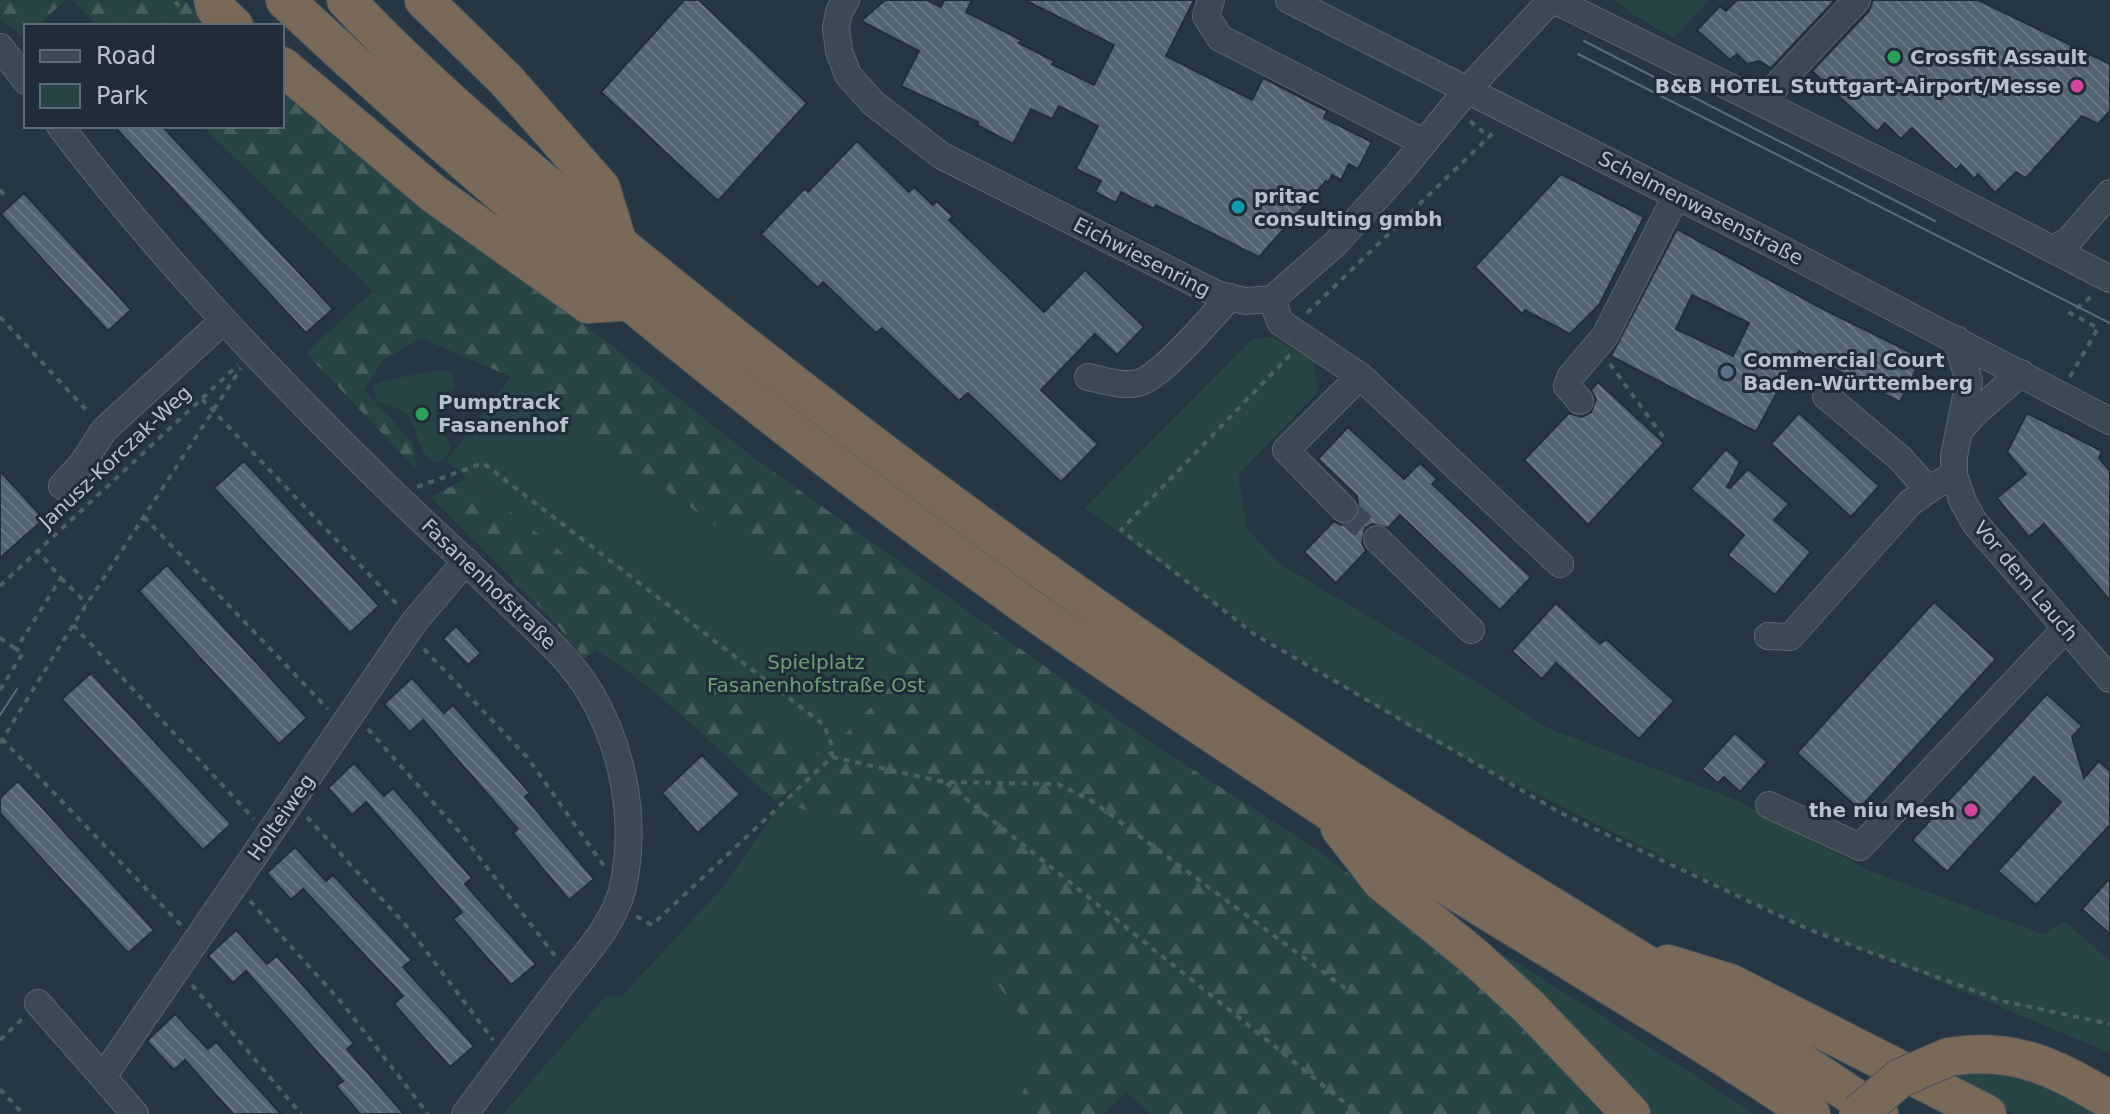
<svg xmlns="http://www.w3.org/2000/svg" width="2110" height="1114" viewBox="0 0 2110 1114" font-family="'DejaVu Sans',sans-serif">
	<defs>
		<pattern id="forest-firs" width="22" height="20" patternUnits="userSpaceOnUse" patternTransform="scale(2)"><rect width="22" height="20" fill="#294444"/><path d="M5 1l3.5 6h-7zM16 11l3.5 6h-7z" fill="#465d5e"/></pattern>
		<pattern id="building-back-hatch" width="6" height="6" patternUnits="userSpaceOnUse" patternTransform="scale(2)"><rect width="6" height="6" fill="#536370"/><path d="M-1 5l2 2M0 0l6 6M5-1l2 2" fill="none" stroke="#6a7883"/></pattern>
	</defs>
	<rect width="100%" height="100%" fill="#273643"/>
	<path fill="#294444" d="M1616,0H1709L1674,38L1635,16Z
		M1271,337L1314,361L1318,392L1238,475L1247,529L1280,564L1427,651L1548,728L1734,799L1870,871L2043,934L2065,922L2110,961V1053L1771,911L1440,746L1241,622L1085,508L1252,339Z
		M438,370L452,372L456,389C424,406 441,421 451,449L444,460L434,463C414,447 420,431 408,416C400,408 387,405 377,401L372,387L382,381Z
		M511,377L910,666L825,758L446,461Z
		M781,803L826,816L954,927L1046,1047L1012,1114H503L605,997L622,996L723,887Z
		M1474,939L1518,963L1755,1114H1649Z
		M2002,1064L2110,1114H2014L1947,1081L1954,1069Z"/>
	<path fill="url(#forest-firs)" d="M0,0H66L37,26H26L24,38L0,18Z
		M72,0H183L215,26H99Z
		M282,81L477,240L753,457L1146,739L1308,844L1398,910L1492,991L1602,1114H1151L1126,1092L1103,1114H1012L1045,1047L954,927L826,816L781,803L803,779L777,802C717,751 664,691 596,650L584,658L556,624L431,497L467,478L824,757L909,666L511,377L421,338L383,360L364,390L412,442L417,470L306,353L373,291L202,126H282Z"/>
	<path fill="url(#building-back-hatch)" stroke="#222f3a" stroke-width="2" fill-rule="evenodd" d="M684,0H699L807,103L718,201L601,92Z
		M885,0H927L941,7L944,0H972L966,12L1021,40L1019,43L1054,61L1052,64L1094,85L1114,45L1025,0H1194L1166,56L1252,100L1263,78L1327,111L1324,118L1372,142L1358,169L1349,164L1341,180L1332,175L1328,183L1326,181L1259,257L1156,205L1154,209L1121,192L1116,203L1095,192L1101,181L1076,169L1098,126L1059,106L1052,119L1031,109L1013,144L977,125L978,122L901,86L919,51L861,21Z
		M1737,0H1835L1771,68L1759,61L1747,64L1737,54L1730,60L1697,30L1720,6L1726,11Z
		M1873,0H1978L2110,64V111L2098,124L2082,116L2026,178L2016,172L1995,193L1978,174L1974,179L1961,165L1956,170L1912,128L1901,139L1885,123L1877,132L1812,71L1869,11Z
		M114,126H162L333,309L306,333Z
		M857,141L909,192L914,187L933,205L937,201L944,208L953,216L949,220L1044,312L1085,270L1144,327L1117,355L1095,334L1041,390L1098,444L1061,482L968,393L959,401L882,328L876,333L823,282L818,288L761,234L805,188L808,192Z
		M1561,174L1644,217L1599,305L1570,334L1525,310L1522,314L1475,267Z
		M24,193L131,310L108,331L1,214Z
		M1677,229L1821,308L1922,358L1900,402L1799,351L1756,432L1611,356ZM1692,295L1749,323L1733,356L1676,329Z
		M1598,382L1664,443L1588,525L1524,460L1569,413L1582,417L1591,412L1596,399L1591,390Z
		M1799,413L1879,486L1851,517L1771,444Z
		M2027,413L2102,451L2099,458L2110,471V600L2044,524L2029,537L1997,498L2026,474L2007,452Z
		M1348,427L1404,479L1420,463L1437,479L1432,484L1531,577L1500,610L1400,515L1388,528L1373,524L1365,528L1362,543L1366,551L1336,583L1304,552L1334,521L1340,525L1349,524L1359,514L1357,496L1318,459Z
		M1726,449L1740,462L1727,487L1730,488L1748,469L1789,504L1774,520L1811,552L1775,595L1728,555L1744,535L1691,489Z
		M244,461L379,606L350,633L214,488Z
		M0,471L44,519L0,558Z
		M167,565L307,718L279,744L139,591Z
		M1934,602L1996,659L1859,809L1797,753Z
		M1556,603L1600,644L1606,639L1674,701L1639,739L1556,663L1542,679L1512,651Z
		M456,626L481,653L468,665L443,639Z
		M91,673L231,824L203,850L62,699Z
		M412,678L444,713L453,705L530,793L525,797L594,879L569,900L513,833L518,829L423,720L410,732L384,704Z
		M2047,694L2082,726L2072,737L2084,778L2099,761L2110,771V825L2036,905L1998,871L2061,802L2034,777L1947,872L1912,840Z
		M1735,733L1767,762L1740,792L1724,777L1718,783L1702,769Z
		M702,755L740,794L698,833L662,793Z
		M354,763L384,796L393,788L472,878L465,884L536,964L511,985L453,919L462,912L366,802L352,815L328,788Z
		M18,781L154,930L128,953L0,813V798Z
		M295,847L326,881L333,875L412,960L403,967L474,1046L450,1067L394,1004L403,996L303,889L291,900L267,873Z
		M2110,878V934L2082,909Z
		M236,930L267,964L277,956L354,1043L347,1049L404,1114H360L336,1086L343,1081L246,971L233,983L208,956Z
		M175,1014L208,1049L216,1042L281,1114H233L185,1060L174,1070L147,1041Z"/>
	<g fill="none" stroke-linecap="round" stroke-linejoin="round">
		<path stroke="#3d4b58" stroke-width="26" stroke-dasharray="26 13" stroke-linecap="butt" d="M1344,509L1377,539"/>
		<g stroke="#5a6570" stroke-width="28">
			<path id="minor" d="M846,0L839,12L836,28L839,51L848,75L873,103L942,156L1217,294L1245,301L1272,299L1335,244L1399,173L1468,89L1551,0
				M1211,0L1206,16L1220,38L1423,142
				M1289,0L1766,241L2110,421
				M1554,0L1932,187L2110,279
				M0,47L26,81
				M1761,102L1857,0
				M60,126C161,259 276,379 395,495C435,533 475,570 514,608C541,634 571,660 590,692C624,750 637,821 623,887C614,925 582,958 559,988C528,1030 496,1072 465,1114
				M2053,250L2070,239L2110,193
				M1272,299L1280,322L1360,376L1560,564
				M1956,339L1969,381L1954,456V475L1963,502L1975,523L2110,679
				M1088,377C1103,380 1122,387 1138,383C1162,377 1211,317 1230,297
				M1826,396L1901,459L1928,490
				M1580,401L1567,386L1571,376L1605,336L1676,196
				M1960,430L1975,413L2021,373
				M62,486L82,464L104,430L223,321
				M1344,509L1286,450L1360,376
				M1377,539L1471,630
				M1768,636L1790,637L1910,503L1934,486L1954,475
				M1769,805L1860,847L2066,628
				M38,1003L103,1077
				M135,1114L103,1077L414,622L466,561"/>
		</g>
		<g stroke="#46525d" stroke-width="40">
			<path id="highway" d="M213,0L215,8L234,26
				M285,0C521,220 773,425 1036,613C1129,679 1225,742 1320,805C1481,911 1651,1006 1811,1114
				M346,0C444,104 557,194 668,284C878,455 1096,614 1322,762C1506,883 1698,990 1879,1114
				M424,0L506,80L601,188L618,244
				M282,66L434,194L588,304L630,301
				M1340,828L1382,882L1471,954L1529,1007L1631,1114
				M1668,964L1730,983L1987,1114
				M1949,1057C2015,1046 2055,1068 2110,1100"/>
		</g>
		<path stroke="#4a6162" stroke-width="4" stroke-dasharray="6 6" stroke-linecap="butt" d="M175,2L185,11
			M1470,121L1489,137
			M0,190L7,198
			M1307,313L1496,130
			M0,317L89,413
			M1290,355L1121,530L1254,634L1559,812L1810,930L2002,1001L2110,1024
			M1610,364L1664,438L1661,441
			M2070,377L2098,328L2070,313L2095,294
			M202,399L399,606
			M417,487L483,463L824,725L832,746V757L652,925L636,916
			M144,517L328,709
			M61,578L87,604
			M0,586L238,365
			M73,625L254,819
			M0,638L16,649
			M424,649L527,757L604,866
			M0,690L23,653L16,649L61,578L37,550
			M368,729L462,835L556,957
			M2,739L181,925
			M0,743L73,625L241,368
			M832,757L944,782L1058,784L1092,801L1346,989
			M946,783L1359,1114
			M307,817L411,931L493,1040
			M250,901L342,1003L428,1114
			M192,985L301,1114
			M0,1040L22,1019
			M0,1089L23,1114"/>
		<use href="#minor" stroke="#3c4852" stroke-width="26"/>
		<use href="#highway" stroke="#786959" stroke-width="38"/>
		<path stroke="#5e6c79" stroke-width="2" d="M1584,41L1935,221
			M1578,54L2110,323
			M0,715L17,689"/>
		<g stroke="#46525d" stroke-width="40" stroke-linecap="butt">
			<path id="highway-bridge" d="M1858,1114L1900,1078L1949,1057"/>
		</g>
		<use href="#highway-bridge" stroke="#786959" stroke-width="38"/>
	</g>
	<g fill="#2e9e5b" stroke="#202d38" stroke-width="3">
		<circle cx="1894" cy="57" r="8"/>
		<circle cx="422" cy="414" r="8"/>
	</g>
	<g fill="#d1479c" stroke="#202d38" stroke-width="3">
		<circle cx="2077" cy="86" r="8"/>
		<circle cx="1971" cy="810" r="8"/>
	</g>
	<circle fill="#0f9aa8" stroke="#202d38" stroke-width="3" cx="1238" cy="207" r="8"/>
	<circle fill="#5c6f8a" stroke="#202d38" stroke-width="3" cx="1727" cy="372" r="8"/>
	<g text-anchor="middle" stroke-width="6" stroke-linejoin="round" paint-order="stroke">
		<g font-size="20" font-weight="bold" fill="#b9c2cc" stroke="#202d38" text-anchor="start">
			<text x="1910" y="64">Crossfit Assault</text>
			<text x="2061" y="93" text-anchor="end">B&amp;B HOTEL Stuttgart-Airport/Messe</text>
			<text x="1254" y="203">pritac<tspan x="1254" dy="23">consulting gmbh</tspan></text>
			<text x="1743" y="367">Commercial Court<tspan x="1743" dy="23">Baden-Württemberg</tspan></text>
			<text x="438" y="409">Pumptrack<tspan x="438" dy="23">Fasanenhof</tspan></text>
			<text x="1955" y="817" text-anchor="end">the niu Mesh</text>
		</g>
		<g font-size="20" fill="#b9c2cc" stroke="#202d38">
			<text transform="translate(1701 208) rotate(27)" y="7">Schelmenwasenstraße</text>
			<text transform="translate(1142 257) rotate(27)" y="7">Eichwiesenring</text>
			<text transform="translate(115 457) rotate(-43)" y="7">Janusz-Korczak-Weg</text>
			<text transform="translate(2026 581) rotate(50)" y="7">Vor dem Lauch</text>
			<text transform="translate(489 584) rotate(44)" y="7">Fasanenhofstraße</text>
			<text transform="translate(281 817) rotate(-55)" y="7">Holteiweg</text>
		</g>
		<g font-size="20" fill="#709d76" stroke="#202d38">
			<text x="816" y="669">Spielplatz<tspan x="816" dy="23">Fasanenhofstraße Ost</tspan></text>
		</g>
	</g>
	<rect x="24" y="24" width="260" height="104" fill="#202d38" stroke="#5d6973" stroke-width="2"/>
	<rect x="40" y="50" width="40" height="12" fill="#3c4852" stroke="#5d6973" stroke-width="2"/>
	<text x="96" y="64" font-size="24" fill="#b9c2cc">Road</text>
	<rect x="40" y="84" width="40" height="24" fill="#294444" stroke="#5d6973" stroke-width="2"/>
	<text x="96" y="104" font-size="24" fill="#b9c2cc">Park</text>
</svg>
